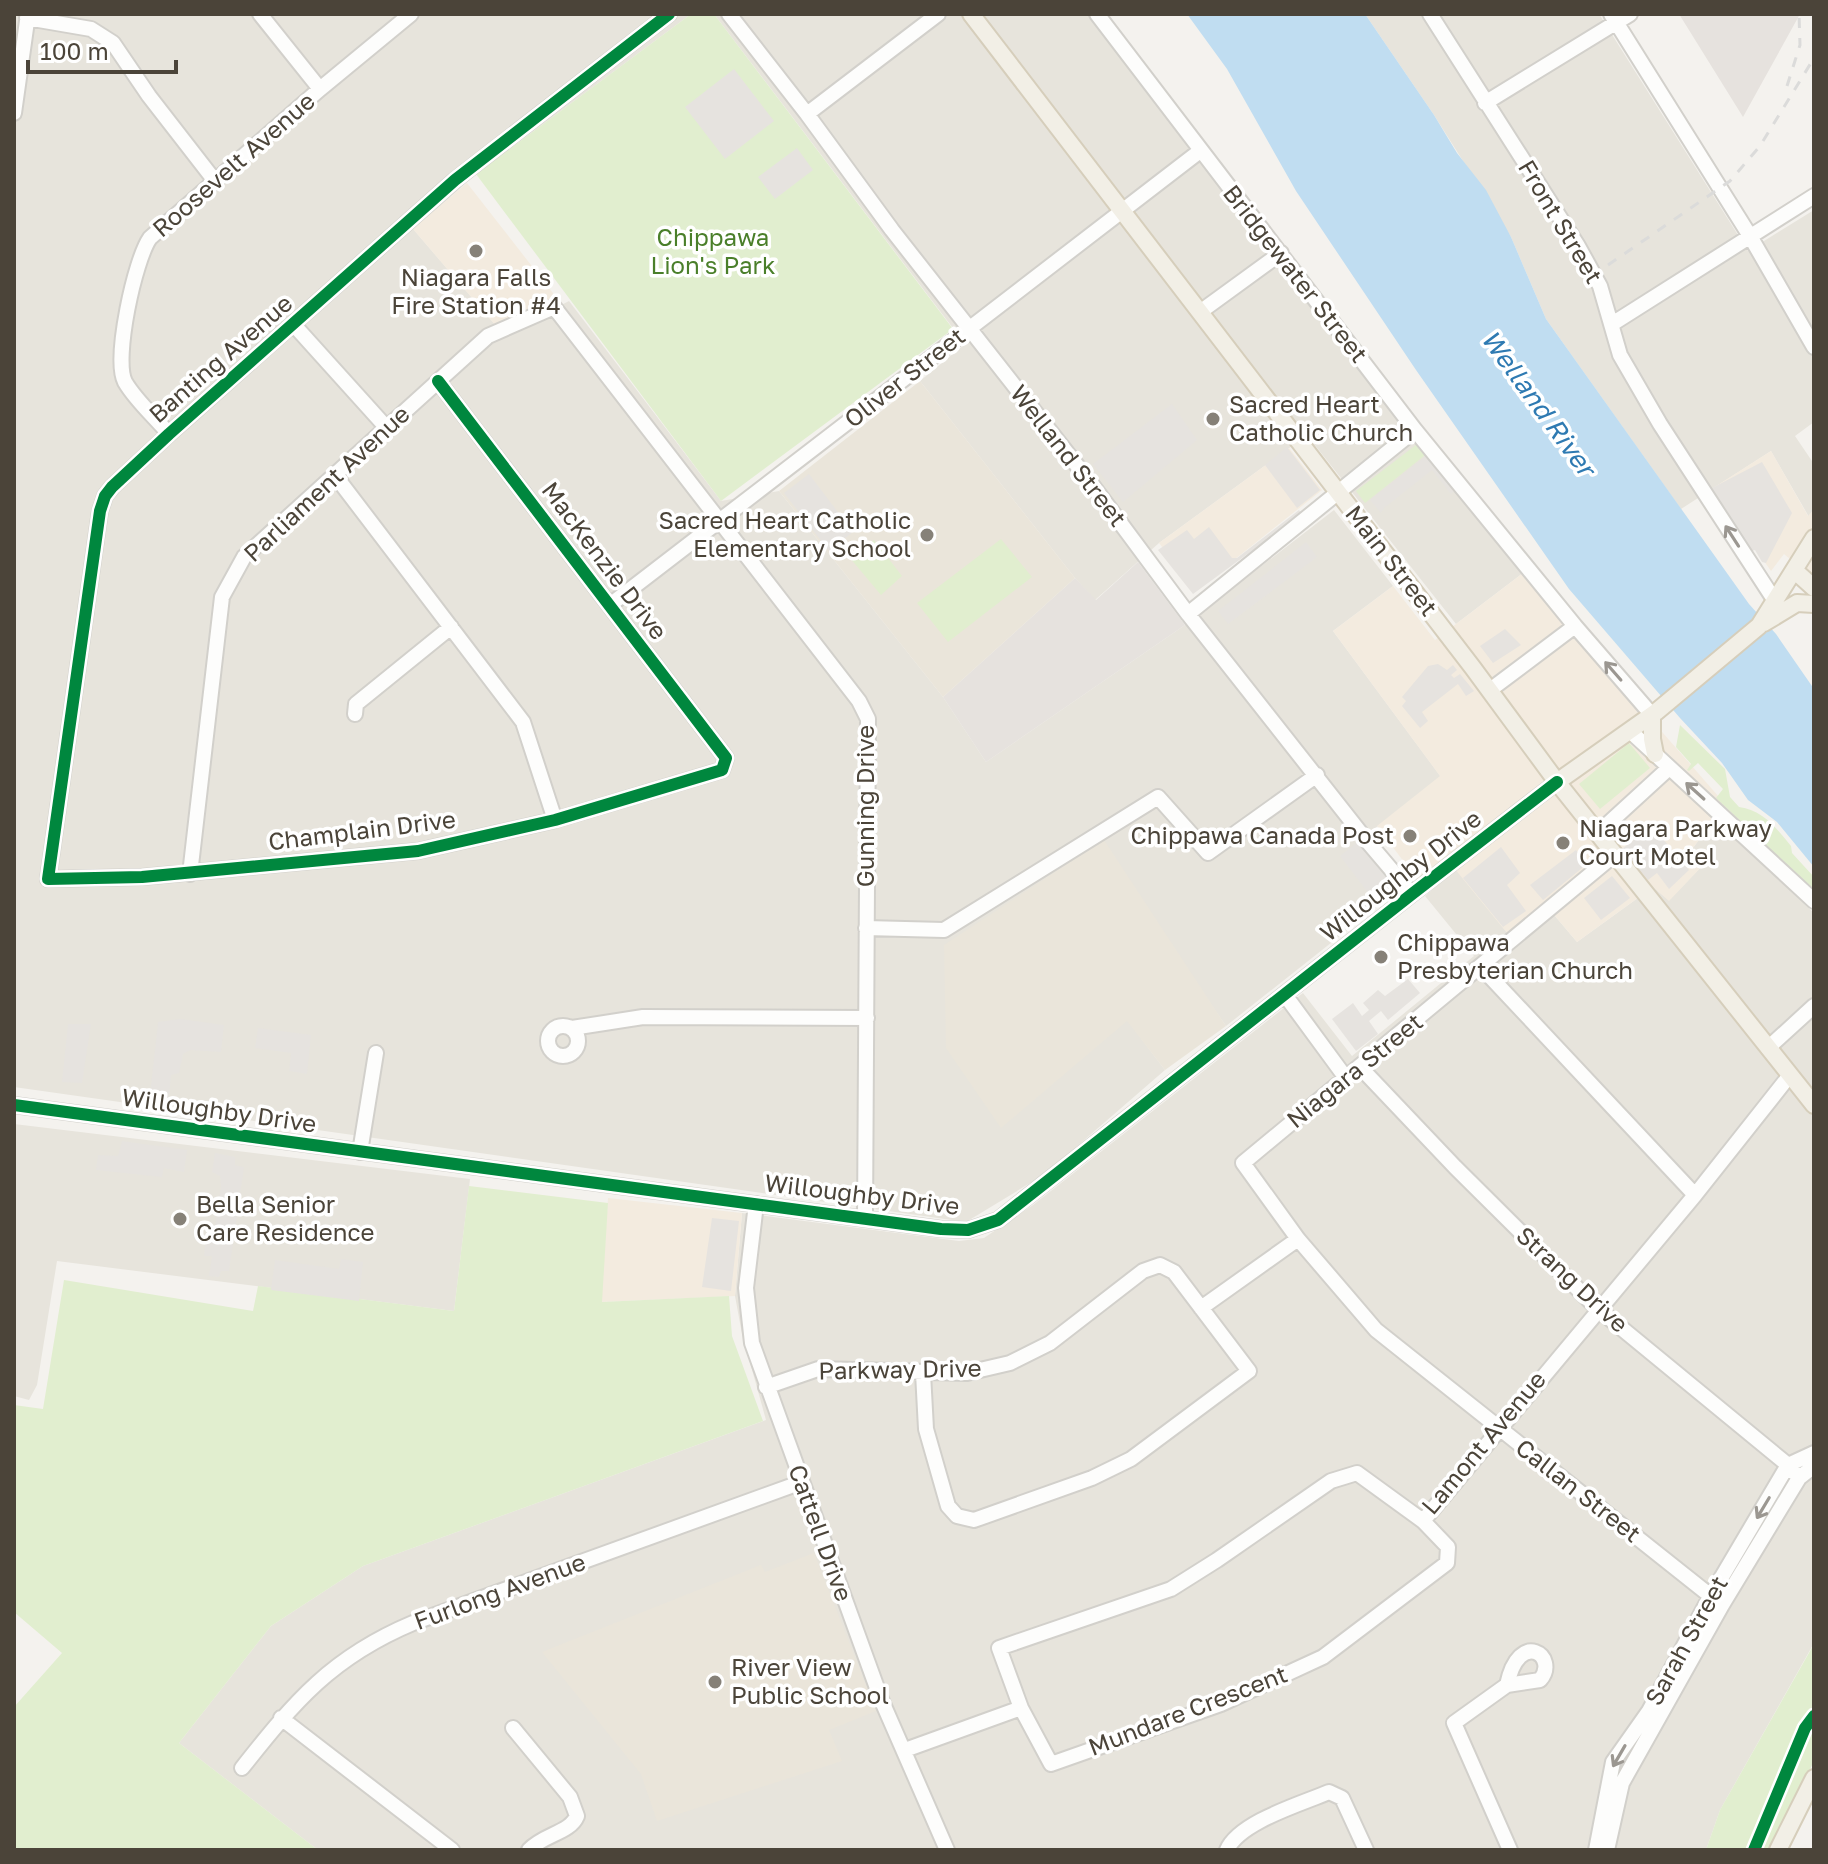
<svg xmlns="http://www.w3.org/2000/svg" width="1828" height="1864" viewBox="0 0 1828 1864" font-family="'Golos Text',sans-serif">
	<rect width="100%" height="100%" fill="#f4f2ee"/>
	<path fill="#e7e4dc" d="M14,14H691L476,174L414,230L504,335L569,301L721,501L779,491L943,697L986,762L1185,625L1334,510L1393,586L1333,631L1441,777L1360,840L1399,889L1226,1026L1197,984L1128,1021L1165,1070L1045,1174L966,1222L14,1087Z
		M714,14H1091L1419,442L1523,573L1456,624L1307,435L1159,543L1095,600L1075,578L920,381L965,344Z
		M1365,14H1599L1748,251L1814,210V422L1795,436L1814,464V509L1809,517L1771,451L1681,509L1546,319L1511,237L1434,115Z
		M1715,819L1814,913V1643L1720,1810L1706,1850H318L179,1743L271,1626L363,1566L766,1420L742,1334L735,1296L742,1213L959,1241L984,1238L1033,1205L1303,993L1352,1056L1474,956L1425,896L1456,869L1507,932L1544,903L1577,942L1653,887L1669,900L1706,862L1692,849Z
		M14,1124L470,1179L454,1311L57,1261L37,1385L29,1400L14,1396Z"/>
	<path fill="#f3ebdf" d="M467,183L556,297L496,326L413,229Z
		M1289,448L1322,490L1196,590L1159,543Z
		M1771,451L1808,516L1814,509V579L1784,554L1771,571L1713,488Z
		M1523,573L1726,805L1692,849L1706,862L1669,901L1653,887L1577,942L1544,903L1507,933L1446,858L1419,882L1377,826L1440,776L1333,631L1393,586L1435,640Z
		M608,1198L742,1213L735,1296L601,1302Z"/>
	<path fill="#e6e2de" d="M1679,14H1800L1743,117Z
		M1138,562L1185,625L986,762L943,697L1075,578L1096,600Z"/>
	<path fill="#eae5da" d="M920,381L1075,578L943,697L779,491Z
		M1104,840L1226,1026L1165,1070L1127,1021L1001,1128L946,1048L944,945Z
		M814,1553L876,1711L829,1730L842,1761L657,1821L641,1774L542,1652L761,1565L765,1572Z"/>
	<path fill="#e1eecf" d="M691,14H714L953,329L721,501L476,174Z
		M1421,441L1429,452L1365,503L1356,491Z
		M1001,539L1032,577L948,642L917,603Z
		M874,540L902,576L881,595L850,558Z
		M1680,725L1725,769L1730,797L1739,807C1763,810 1776,828 1791,846L1792,853L1814,877V891L1716,798L1723,789L1698,763L1689,771L1687,770L1691,764L1676,747Z
		M1629,743L1650,768L1600,809L1579,784Z
		M469,1186L608,1203L602,1302L729,1296L732,1336L763,1421L363,1566L271,1626L179,1743L318,1850H14V1707L62,1653L14,1612V1405L43,1409L64,1280L253,1311L258,1286L454,1311Z
		M1814,1644V1712L1749,1850H1706L1720,1810Z
		M1814,1726V1761L1771,1850H1757Z"/>
	<path fill="#e6e3df" d="M734,69L774,121L725,159L685,107Z
		M797,148L813,170L775,199L758,177Z
		M1172,404L1197,440L1123,502L1093,464Z
		M1287,447L1320,490L1297,508L1265,465Z
		M1430,453L1458,488L1451,494L1432,470L1384,508L1381,513L1370,500Z
		M1762,462L1792,513L1766,563L1762,562L1755,550L1749,552L1710,489Z
		M809,474L853,532L829,551L784,493Z
		M1299,510L1302,514L1193,594L1158,550L1187,530L1194,539L1209,527L1232,558H1237Z
		M1306,542L1317,557L1228,624L1218,611Z
		M1505,629L1521,645L1493,663L1480,646Z
		M1438,664L1447,670L1453,665L1457,670L1451,675L1454,678L1460,674L1474,691L1466,696L1458,684L1422,712L1428,721L1420,728L1402,706L1406,701L1402,697L1428,666Z
		M1652,826L1689,870L1669,889L1657,873L1648,880L1622,849Z
		M1359,841L1390,881L1389,892L1376,903L1340,856Z
		M1501,847L1520,873L1507,885L1526,911L1503,927L1463,878Z
		M1576,850L1587,864L1543,900L1530,885Z
		M1612,876L1630,898L1601,920L1584,898Z
		M1408,979L1420,993L1388,1020L1381,1011L1369,1021L1378,1034L1356,1051L1332,1019L1353,1003L1362,1016L1369,1010L1363,1003L1378,990L1385,996Z
		M180,1019L224,1025L221,1052L190,1050L183,1054L179,1073L171,1075L169,1097L150,1094L158,1022Z
		M68,1024H91L82,1083L62,1082Z
		M258,1028L311,1035L307,1074L289,1071L291,1053L255,1048Z
		M122,1141L187,1150L184,1172L164,1168L162,1177L96,1170L98,1155L118,1156Z
		M215,1153L235,1157V1165L244,1167L229,1271H221L219,1277L209,1276L212,1256H204L207,1226L215,1227L221,1186L220,1176L212,1172Z
		M712,1218L739,1221L731,1291L702,1287Z
		M341,1259L363,1262L359,1301L271,1290L275,1260L339,1269Z"/>
	<path fill="#c0ddf1" d="M1187,14H1365L1434,115L1457,153L1486,190L1511,237L1546,319L1749,604L1776,634L1814,689V867L1777,822L1748,800L1722,763L1680,718L1569,589L1416,370L1296,191L1227,69Z"/>
	<g fill="none" stroke-linecap="round" stroke-linejoin="round">
		<g stroke="#d2d0cb" stroke-width="18">
			<path id="minor" d="M260,14L320,89
				M729,14L807,114L892,230L1090,482L1188,614L1367,841L1412,894
				M1097,14L1415,430L1575,626L1652,715
				M1430,14L1578,246L1600,286L1620,355L1660,424L1775,601
				M1611,14L1750,236L1814,347
				M27,18L91,29L113,43L149,96L215,181
				M1485,103L1630,14
				M14,113L28,14
				M807,114L938,14
				M1200,312L1281,253
				M1612,324L1814,196
				M294,325L386,427
				M438,381L726,758L722,770L555,820L418,851L142,877L48,879L100,511L105,496L112,487L169,434L455,180L669,14
				M169,434C155,417 136,401 125,382C113,359 135,259 150,238L320,89L411,14
				M334,474L523,722L555,820
				M610,605L1200,151
				M1188,614L1415,430
				M1490,690L1575,626
				M355,714L356,704L451,627
				M1630,731L1814,901
				M1598,833L1669,768
				M1614,855L1243,1163L1298,1239L1376,1330L1722,1605
				M190,874L222,597L244,557L488,336L554,307L859,701L868,719L865,1219
				M866,928L944,930L1158,797L1208,853L1317,775
				M1482,968L1695,1195
				M1285,995L1346,1078
				M548 1041a15 15 0 1 1 30 0a15 15 0 1 1-30 0Z
				M572,1028L643,1017L867,1018
				M1768,1048L1814,1006
				M1360,1067L1455,1167L1597,1308L1788,1465L1799,1478
				M14,1105L941,1229L968,1230L998,1220L1412,894L1557,782
				M360,1152L376,1053
				M756,1204L746,1288L752,1343L881,1699L947,1850
				M1201,1308L1298,1239
				M766,1387L818,1369L967,1373L1010,1363L1050,1343L1143,1271L1160,1265L1174,1272L1249,1371L1131,1459L1092,1478L974,1520L957,1516L948,1506L926,1429L923,1373
				M1357,1473L1423,1521L1448,1547L1447,1563L1323,1657L1221,1704L1051,1764L1021,1708L999,1648L1171,1589L1217,1560L1331,1481Z
				M1423,1521L1695,1195L1790,1075
				M1507,1685C1519,1627 1560,1657 1540,1680L1507,1685L1454,1723L1510,1850
				M281,1718L452,1850
				M513,1728L570,1797L577,1816C570,1833 544,1834 529,1850
				M905,1750L1021,1708
				M242,1768C295,1701 332,1657 413,1623L802,1482
				M1227,1850C1239,1822 1301,1804 1329,1792L1342,1798L1366,1850
				M1596,1850L1613,1762L1649,1711L1710,1597L1788,1465L1814,1453
				M1607,1850L1622,1783L1722,1605L1799,1478L1814,1466"/>
		</g>
		<g stroke="#d6cebb" stroke-width="20">
			<path id="major" d="M971,14L1473,668L1557,782L1814,1105
				M1794,570L1814,588
				M1764,623L1797,603L1814,604
				M1652,715V739L1655,754
				M1557,782L1656,712L1759,626L1814,538
				M1778,1850L1814,1778"/>
		</g>
		<use href="#minor" stroke="#fdfdfc" stroke-width="14"/>
		<use href="#major" stroke="#f2efe6" stroke-width="16"/>
		<path stroke="#dbdbda" stroke-width="3" stroke-dasharray="10 10" stroke-linecap="butt" d="M1787,86L1800,45L1799,14
			M1608,265L1730,181L1760,146L1814,58"/>
		<g stroke="#fff" stroke-width="17">
			<path id="cycleway" d="M438,381L726,758L722,770L555,820L418,851L142,877L48,879L100,511L105,496L112,487L169,434L455,180L669,14
				M14,1105L941,1229L968,1230L998,1220L1412,894L1557,782
				M1754,1850L1805,1728L1814,1716"/>
		</g>
		<use href="#cycleway" stroke="#00873e" stroke-width="12"/>
	</g>
	<defs><path id="oneway-shaft" d="M-6 0H5M1.5-3L5.5 0L1.5 3" fill="none" stroke-width="1.6" stroke-linecap="round" stroke-linejoin="round" transform="scale(2)"/></defs>
	<g stroke="#9b9791">
		<use href="#oneway-shaft" transform="translate(1732 536) rotate(-123)"/>
		<use href="#oneway-shaft" transform="translate(1613 671) rotate(-131)"/>
		<use href="#oneway-shaft" transform="translate(1695 791) rotate(-138)"/>
		<use href="#oneway-shaft" transform="translate(1763 1508) rotate(121)"/>
		<use href="#oneway-shaft" transform="translate(1619 1756) rotate(120)"/>
	</g>
	<g fill="#868178" stroke="#fff" stroke-width="3">
		<circle cx="476" cy="251" r="8"/>
		<circle cx="1213" cy="419" r="8"/>
		<circle cx="927" cy="535" r="8"/>
		<circle cx="1410" cy="836" r="8"/>
		<circle cx="1563" cy="843" r="8"/>
		<circle cx="1381" cy="957" r="8"/>
		<circle cx="180" cy="1219" r="8"/>
		<circle cx="715" cy="1682" r="8"/>
	</g>
	<g text-anchor="middle" stroke-width="7" stroke-linejoin="round" paint-order="stroke">
		<g font-size="24" fill="#4b4439" stroke="#fff">
			<text transform="translate(234 165) rotate(-41)" y="8">Roosevelt Avenue</text>
			<text transform="translate(1560 222) rotate(59)" y="8">Front Street</text>
			<text transform="translate(1295 274) rotate(52)" y="8">Bridgewater Street</text>
			<text transform="translate(221 359) rotate(-41)" y="8">Banting Avenue</text>
			<text transform="translate(905 378) rotate(-38)" y="8">Oliver Street</text>
			<text transform="translate(1068 456) rotate(52)" y="8">Welland Street</text>
			<text transform="translate(327 484) rotate(-43)" y="8">Parliament Avenue</text>
			<text transform="translate(604 561) rotate(53)" y="8">MacKenzie Drive</text>
			<text transform="translate(1391 561) rotate(52)" y="8">Main Street</text>
			<text transform="translate(866 806) rotate(-90)" y="8">Gunning Drive</text>
			<text transform="translate(362 831) rotate(-7)" y="8">Champlain Drive</text>
			<text transform="translate(1401 876) rotate(-38)" y="8">Willoughby Drive</text>
			<text transform="translate(1355 1071) rotate(-39)" y="8">Niagara Street</text>
			<text transform="translate(219 1111) rotate(8)" y="8">Willoughby Drive</text>
			<text transform="translate(862 1195) rotate(7)" y="8">Willoughby Drive</text>
			<text transform="translate(1572 1280) rotate(43)" y="8">Strang Drive</text>
			<text transform="translate(900 1370) rotate(-1)" y="8">Parkway Drive</text>
			<text transform="translate(1484 1443) rotate(-50)" y="8">Lamont Avenue</text>
			<text transform="translate(1578 1491) rotate(38)" y="8">Callan Street</text>
			<text transform="translate(820 1533) rotate(70)" y="8">Cattell Drive</text>
			<text transform="translate(500 1592) rotate(-20)" y="8">Furlong Avenue</text>
			<text transform="translate(1687 1641) rotate(-61)" y="8">Sarah Street</text>
			<text transform="translate(1188 1711) rotate(-21)" y="8">Mundare Crescent</text>
		</g>
		<g font-size="24" fill="#4a7f2a" stroke="#fff">
			<text x="713" y="246">Chippawa<tspan x="713" dy="28">Lion's Park</tspan></text>
		</g>
		<g font-size="24" fill="#4b4439" stroke="#fff" text-anchor="start">
			<text x="476" y="286" text-anchor="middle">Niagara Falls<tspan x="476" dy="28">Fire Station #4</tspan></text>
			<text x="1229" y="413">Sacred Heart<tspan x="1229" dy="28">Catholic Church</tspan></text>
			<text x="911" y="529" text-anchor="end">Sacred Heart Catholic<tspan x="911" dy="28">Elementary School</tspan></text>
			<text x="1579" y="837">Niagara Parkway<tspan x="1579" dy="28">Court Motel</tspan></text>
			<text x="1394" y="844" text-anchor="end">Chippawa Canada Post</text>
			<text x="1397" y="951">Chippawa<tspan x="1397" dy="28">Presbyterian Church</tspan></text>
			<text x="196" y="1213">Bella Senior<tspan x="196" dy="28">Care Residence</tspan></text>
			<text x="731" y="1676">River View<tspan x="731" dy="28">Public School</tspan></text>
		</g>
		<g font-size="26" font-style="italic" fill="#2e7ab2" stroke="#fff">
			<text transform="translate(1538 403) rotate(54)" y="9">Welland River</text>
		</g>
	</g>
	<rect width="1828" height="1864" fill="none" stroke="#4b4439" stroke-width="32"/>
	<path d="M28 60v12h148v-12" fill="none" stroke="#4b4439" stroke-width="4"/>
	<text x="40" y="60" font-size="24" fill="#4b4439" stroke="#ffffff" stroke-width="6" paint-order="stroke">100 m</text>
</svg>
